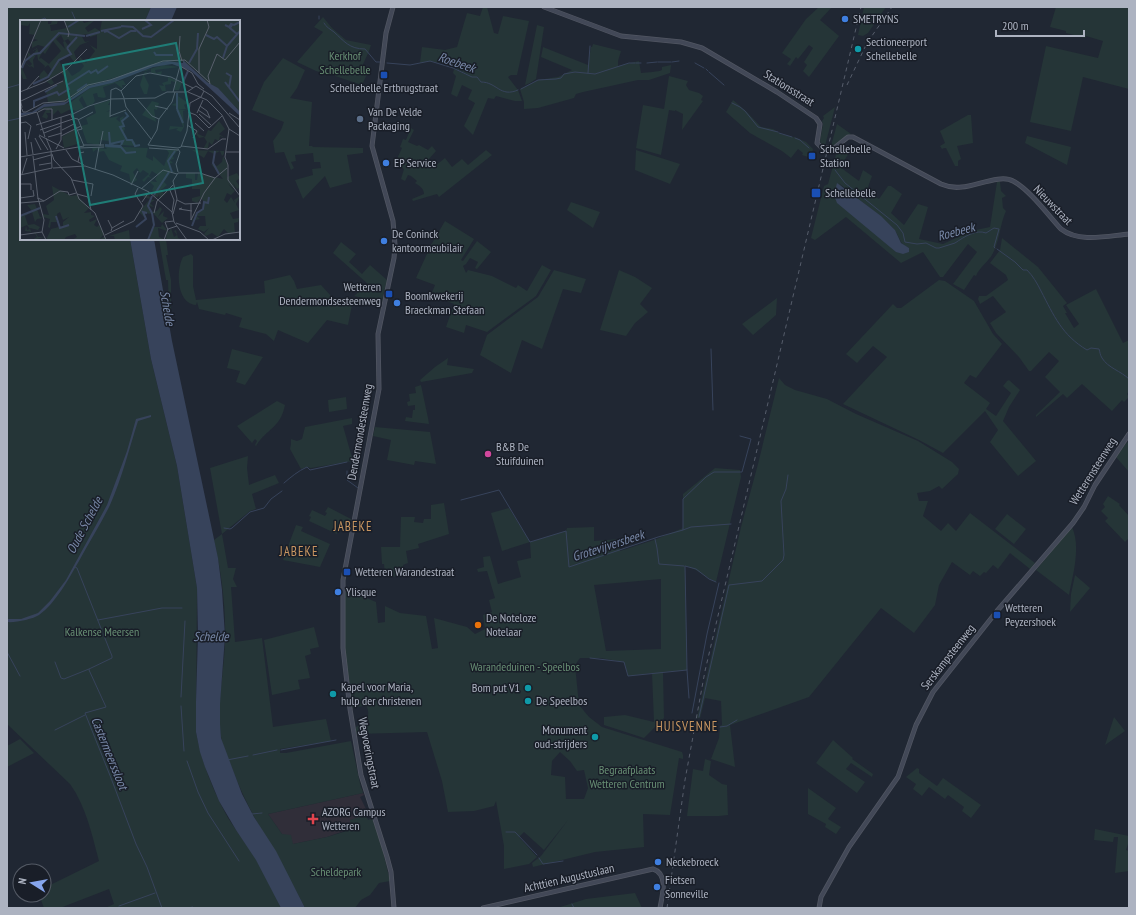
<svg xmlns="http://www.w3.org/2000/svg" width="1136" height="915" viewBox="0 0 1136 915" font-family="'PT Sans Narrow',sans-serif">
	<rect width="100%" height="100%" fill="#202733"/>
	<path fill="#302e39" d="M363,793L364,795L360,797L368,813L366,814V815L359,818L350,829L327,837L293,844L282,834L268,814Z"/>
	<path fill="#253537" fill-rule="evenodd" d="M7,7H151L145,21H21V239H130L151,359L177,466L197,588L196,732C202,763 213,791 228,818C237,832 247,845 256,859C265,874 273,891 281,908H105L114,904L109,889L60,908H44L39,895H44V888L99,861C92,835 86,806 70,784L7,724Z
		M483,7H487L494,33L498,34L503,16L529,21L517,75H511L508,77L518,90L522,101H515L496,96L494,99L488,98L473,135L464,126L475,103L468,99L472,90L462,85L457,97L451,94L456,76L453,73L454,69L467,75C453,66 437,59 420,63L422,47L445,50L457,47L467,13L480,16Z
		M819,7H832L820,20L839,36L809,77L803,71L807,65L804,62L813,48L809,45L798,59L796,57L790,66L787,64L791,59L782,53L806,19Z
		M864,7H886L868,33L863,36L858,35Z
		M1056,7H1129V89L1083,77L1071,131L1030,122L1046,46L1098,58L1103,41L1086,36L1085,38L1066,33V31L1050,27Z
		M323,17L332,28L346,40L371,45C369,53 364,61 361,69L368,72L362,85L335,76L336,73L333,72L331,75L316,71L297,62L323,32L314,27Z
		M537,25L544,27L536,79L530,83L525,85Z
		M593,44L621,51L618,61V66L639,61L641,73C648,72 658,72 662,70V67L671,65L670,73L649,80H638L583,92L576,94L574,98L538,108L524,109V102L520,89L538,80L558,77L572,70L541,57L543,47L588,65L591,47H592Z
		M283,58L305,70L297,88L290,98L312,102L309,146H312L313,147L363,148V153L347,155L352,182L330,188L325,176L303,199L295,180L313,175L312,169L321,168L320,162H314L313,153L295,155L296,161L291,162L294,168L291,170L284,152L275,153L273,141L281,130L284,122L252,110L264,82Z
		M669,76L688,81L686,85L689,90L699,93L703,96L701,100L703,101L682,130L683,114L675,110V111L669,110L661,155L636,148L643,105L664,109Z
		M733,100L746,111L761,127L773,129L781,134L797,138L806,142L813,149L811,158L802,155L803,153L798,149L791,158L782,151L750,133L726,112Z
		M835,107L825,146L822,145L820,141L823,124L822,121L824,118L823,116Z
		M968,115H971L973,143L957,146L961,159L958,161V166H955L946,148H944L942,149L940,146L945,143L940,131Z
		M837,124L851,134C844,136 839,144 831,146Z
		M411,128L414,130L408,142L417,146L419,145L428,150L432,146L436,151L428,160L435,166L445,158L452,167L462,159L468,165L486,150L492,155L439,197L437,194L413,201L412,199L424,194C424,189 420,186 415,183L417,181L411,176L408,175L405,181L401,179L404,169L395,163L402,148L400,147L403,139L406,140Z
		M1027,136L1071,147L1067,165L1025,143Z
		M840,148L849,153L840,167L859,181L863,170L872,176L867,190L868,191L870,189L875,190L873,195L879,199L888,186H891L902,194L891,213L904,225L918,204L928,207L919,239L943,244L971,231L990,227L997,182H1000L1001,191L1006,196L1002,198L1003,208L1006,211C1000,224 1000,238 994,251C990,261 980,266 976,276L974,275L964,290L953,284L977,252L968,244L943,277H940L923,252L901,263L846,217L815,240L811,238L824,186L828,184L837,151ZM839,183C856,199 876,211 892,227C900,235 898,244 909,248L896,252Z
		M636,150L680,164L670,184L635,170Z
		M571,202L600,212L593,228L567,210Z
		M445,221L474,239L461,260L463,261L477,241L491,252L477,269L475,268L478,262L470,258L466,264L463,266L466,273L468,270L492,276L516,288L518,285L527,291L542,265L551,270L536,296L487,332L466,325L464,333L446,327L454,304L431,295L435,285L416,278L431,245Z
		M1002,238L1038,267L1067,303L1063,306L1067,313H1065L1074,328L1079,324L1066,305L1096,289L1123,343L1129,340V391L1127,394L1129,397L1124,402L1122,400L1112,411L1082,384L1067,398L1063,394L1036,417V415L1060,392L1045,377L1059,361L1049,352L1031,371H1029L1019,357L996,333L990,323L1006,312L993,296L980,304L978,299L979,296H986L1008,280L1006,275L990,263L1000,250Z
		M159,239H166L168,255H166L171,280V311H169L168,280H166Z
		M341,242L356,254L349,262L362,274L370,265L387,280L382,301L381,302L354,296L368,284L333,253Z
		M191,254L193,256V286L196,300L265,293L264,281L290,275L294,281L297,289L321,285L341,307L346,303L352,305L348,325L327,320L308,343L278,330L274,341L266,334L239,327L242,318L226,313L225,315L199,309L197,302L196,305C176,303 176,270 183,257Z
		M554,270L586,279L581,293L563,289L542,349L522,340L511,373L480,355L487,335L538,297Z
		M619,270L635,277L652,288L640,304L648,312L635,323L626,336L600,330Z
		M939,280L945,281L974,301L993,334L1002,344L976,378L970,375L964,383L990,403L986,409L996,416L1011,393L1003,386L1007,381L1009,380L1020,390L1009,407L1003,421L1036,461L1018,476L990,442L998,430L985,411L943,453L919,440L843,404L887,357L873,346L857,363L846,354L893,304L897,308H901Z
		M777,298L776,315L753,335L742,324Z
		M232,349L263,357L245,385L236,382L240,371L227,368Z
		M448,358L447,365L474,369L472,373L421,382L420,380L435,367Z
		M779,378L785,385L795,390L827,399L856,414L918,441L952,462L959,469L958,474L942,489L939,486L930,491L917,493L919,501H928L923,516L941,531L948,523L956,531L970,513L1035,563L1030,569L1010,553L998,569L993,565L986,573L984,572L980,576L973,571L970,575L952,562L939,585L935,605L914,633L881,608L809,697L730,725L735,767L711,759L719,738L720,726L722,725L721,701L705,698L700,718H697L741,527L758,464Z
		M421,385L428,418L429,424L405,421L406,417L412,418L413,410H415V405L408,406L407,402L410,401L409,394L416,393L415,387Z
		M346,397L347,409L329,412L328,400Z
		M277,401L285,405C280,429 267,428 256,446L255,445L257,441L255,439L252,443L237,426Z
		M352,418V424L343,426L353,461L311,468L307,467L301,469L290,449L291,444V439L297,441L302,439L305,427Z
		M375,427L430,432L436,464L415,461L414,465L387,460L391,440L373,436Z
		M1127,442L1129,444V472L1116,457Z
		M248,456L247,468L249,485L275,475L279,483L252,494L256,509L250,511L222,534L228,568H236L233,579L237,587H231L235,642L262,638L273,727L326,719L331,741L280,749V753H286L351,741L361,788L362,789L363,793L268,814L282,834L291,835L293,844L327,837L350,830L351,827L350,820L366,815L368,820L372,818L380,839L390,881L379,883L370,895L361,900L355,908H305C282,861 250,818 232,768C228,758 223,747 221,737C216,704 225,670 225,637C226,605 221,571 214,540L222,534L210,468Z
		M715,468L740,470L741,477L716,582C704,577 698,569 685,566L687,670L663,672L664,718L644,738L604,725V717L625,715L654,722L652,673L628,676L624,662L600,658H580L575,665L579,705L589,717L602,727L682,752L683,755V759L679,758L670,815L643,814L644,847L595,852L533,867L532,863L541,856L568,820L544,850L524,832L519,837L537,857L529,864L504,869V846L496,801L494,806L474,811L448,812L442,781L427,732L356,734V727C365,723 371,718 367,707L363,706L352,708L345,660L344,591H350L376,602L378,623L385,622V606L400,613L426,616L432,649L438,648L434,618L467,627L475,634L485,629L483,615L492,612L489,600L495,598L487,571L478,572L477,569L484,567L483,557L490,556L498,584L521,577L517,561L531,558L530,542L502,551L491,513L509,508L530,542L566,531L567,528L594,527V541L619,539L620,551L654,540L683,528V494ZM661,579V649L606,651L594,585ZM560,752L570,761L577,771L584,770L588,788L584,799H566L565,777L551,775L552,761Z
		M1108,496L1120,504L1119,505L1129,516V538L1125,542L1105,521L1108,518L1101,511L1105,507L1103,504Z
		M444,503L449,534L418,544L419,548L406,551L408,563L403,565L406,576L385,577L384,564H382L381,547H400L401,517H415L414,522L423,523L424,519H431V505Z
		M328,507L351,519L350,528L341,523L337,534L309,521L311,517L309,516L312,510L325,516L327,513L325,512Z
		M1007,514L1026,529L1014,544L995,529Z
		M296,525L303,527L301,531L330,544L320,567L283,560Z
		M1072,527C1081,547 1073,574 1069,595L1036,570Z
		M1075,575L1090,588L1070,612L1071,594Z
		M314,627L319,647L310,649L311,654L305,656L310,678L298,680L300,689L272,695L264,640Z
		M1114,717L1125,731L1105,745Z
		M20,739L34,753L7,767V746Z
		M833,740L853,758L852,759L873,774L872,777L851,763L846,769L865,782L857,793L816,763Z
		M705,759L711,761L709,775L722,784L727,785L728,815L719,816H687L693,769L703,771Z
		M917,768L919,769V773L937,786L943,778L981,805L971,818L962,811L964,807L948,795L945,799L929,787L922,796L913,789L916,784L906,777Z
		M808,788L836,808L828,819L841,827L836,834L825,827L826,824L808,814Z
		M1095,829L1129,836V841L1126,850L1129,851V871L1115,873L1118,837H1114L1113,842L1094,840Z
		M635,893L642,908H557L586,899Z"/>
	<path fill="#37435b" d="M151,7H177L171,21H145Z
		M837,183L881,216L895,230L901,243L909,248V252L903,254L896,252L837,203L834,195Z
		M130,239H154L172,341L218,558L222,590L225,636L220,704V724L221,738L242,794L254,817L276,851L305,908H281L256,860L236,830L219,801L205,767L200,752L196,732V701L198,635L197,588L177,466L151,359Z
		M151,415V417L138,421C129,449 122,478 110,505C101,524 89,542 79,561C69,578 56,603 39,615C33,619 15,623 7,622V619H21L38,613L50,601L66,580L107,505L127,451L136,419Z"/>
	<g fill="none" stroke-linecap="round" stroke-linejoin="round">
		<path stroke="#37435b" stroke-width="1" d="M72,12L76,21
			M319,16V19
			M37,21L45,18L47,21
			M324,23C326,27 330,29 334,32C344,41 349,49 365,49L376,62H380
			M20,28L21,27
			M658,62H671
			M672,62L679,61
			M387,63L410,65L430,61L453,68L472,77H477L481,82C497,82 500,98 518,90
			M636,63H641
			M647,63L657,62
			M695,63L704,68
			M706,69L708,71
			M709,72L724,85
			M588,73L590,46
			M7,88L21,84
			M521,89L538,80L556,79L561,78L564,74L575,72L595,74L629,63H635
			M732,103L740,107L745,111L758,127L778,132
			M7,121L21,118
			M779,133L792,137
			M795,138L800,140L809,148
			M835,170L845,183L897,225L903,233L905,242L917,244L926,243L936,248H939C944,246 950,245 955,243C964,237 976,229 986,233L994,228L999,229L994,247L995,248
			M997,249L1015,262L1023,270H1027C1033,276 1037,283 1041,291C1054,316 1062,335 1087,350L1091,348L1099,349C1100,352 1100,355 1102,358C1108,368 1121,371 1129,379
			M711,349L713,410
			M347,471V480L358,488
			M284,483C291,477 298,471 307,467L310,470L347,462
			M461,500L499,490L530,542L566,531L569,567L658,537L683,530V499L706,477L714,472H742L751,439L740,436
			M224,528L230,529L232,528L250,512L264,508L271,499L282,491
			M683,530L691,527L731,524
			M655,539L657,548L659,564L684,566
			M75,567L77,568L112,656V658L89,669V670L106,707L85,713L111,778L136,844L147,867L162,908
			M98,620L162,608H182
			M7,652L20,676
			M590,658L624,662L628,676L687,670L685,566L696,569L709,579L716,582
			M55,662L61,678L64,679L89,669
			M687,670L689,698
			M181,697L185,621
			M181,706L184,751
			M692,713L707,634L719,583
			M699,717L729,585L762,581L783,560L784,555L781,501L786,489L788,475
			M720,727L727,726L737,720
			M55,730L85,715
			M281,750L336,740
			M253,755L277,750
			M227,760L248,756
			M187,761L198,792L208,813L239,861
			M252,814L262,813
			M506,832H515L537,855
			M539,858L543,864L563,861
			M572,904L574,908
			M119,906L155,893
			M187,908L193,907V908"/>
		<g stroke="#515662" stroke-width="5">
			<path id="secondary" d="M393,7L386,33L372,146L393,221L395,245L394,258L378,334L379,389L343,580V648L350,709L361,775L387,857L391,872L394,908
				M544,7L621,36L681,42L702,48L777,92L816,118L820,124L817,143L821,147L833,149L848,137H853L941,184C948,187 955,188 962,187C976,186 1001,174 1013,181C1029,189 1049,216 1061,229C1079,243 1107,236 1129,234
				M483,908L653,869C669,874 662,896 660,908
				M819,908L821,897L849,847L898,777L916,725L933,692L997,611L1073,523L1084,507L1095,485L1129,434"/>
		</g>
		<use href="#secondary" stroke="#424857" stroke-width="3.5"/>
		<path stroke="#565d6b" stroke-width="1" stroke-dasharray="4 4" stroke-linecap="butt" d="M847,85L867,43L892,7
			M667,908L685,780L705,671L861,7"/>
	</g>
	<g fill="#3f7fe0" stroke="#191e28" stroke-width="1.5">
		<circle cx="845" cy="19" r="4"/>
		<circle cx="386" cy="163" r="4"/>
		<circle cx="384" cy="241" r="4"/>
		<circle cx="397" cy="303" r="4"/>
		<circle cx="338" cy="592" r="4"/>
		<circle cx="658" cy="862" r="4"/>
		<circle cx="657" cy="887" r="4"/>
	</g>
	<g fill="#0f9aa8" stroke="#191e28" stroke-width="1.5">
		<circle cx="858" cy="49" r="4"/>
		<circle cx="528" cy="688" r="4"/>
		<circle cx="333" cy="694" r="4"/>
		<circle cx="528" cy="701" r="4"/>
		<circle cx="595" cy="737" r="4"/>
	</g>
	<g fill="#1a4fb4" stroke="#191e28" stroke-width="1.5">
		<rect x="380" y="71" width="8" height="8" rx="2"/>
		<rect x="808" y="152" width="8" height="8" rx="2"/>
		<rect x="811" y="188" width="10" height="10" rx="2"/>
		<rect x="385" y="290" width="8" height="8" rx="2"/>
		<rect x="343" y="568" width="8" height="8" rx="2"/>
		<rect x="993" y="611" width="8" height="8" rx="2"/>
	</g>
	<circle fill="#5c6f8a" stroke="#191e28" stroke-width="1.5" cx="360" cy="119" r="4"/>
	<circle fill="#d1479c" stroke="#191e28" stroke-width="1.5" cx="488" cy="454" r="4"/>
	<circle fill="#e8710a" stroke="#191e28" stroke-width="1.5" cx="478" cy="625" r="4"/>
	<path fill="#e0444e" stroke="#191e28" stroke-width="1.5" d="M311 813h4v4h4v4h-4v4h-4v-4h-4v-4h4z"/>
	<g text-anchor="middle" stroke-width="3" stroke-linejoin="round" paint-order="stroke">
		<g font-size="12" fill="#adb3c1" stroke="#191e28" text-anchor="start">
			<text x="853" y="23">SMETRYNS</text>
			<text x="866" y="46">Sectioneerport<tspan x="866" dy="14">Schellebelle</tspan></text>
			<text x="384" y="92" text-anchor="middle">Schellebelle Ertbrugstraat</text>
			<text x="368" y="116">Van De Velde<tspan x="368" dy="14">Packaging</tspan></text>
			<text x="820" y="153">Schellebelle<tspan x="820" dy="14">Station</tspan></text>
			<text x="394" y="167">EP Service</text>
			<text x="825" y="197">Schellebelle</text>
			<text x="392" y="238">De Coninck<tspan x="392" dy="14">kantoormeubilair</tspan></text>
			<text x="381" y="291" text-anchor="end">Wetteren<tspan x="381" dy="14">Dendermondsesteenweg</tspan></text>
			<text x="405" y="300">Boomkwekerij<tspan x="405" dy="14">Braeckman Stefaan</tspan></text>
			<text x="496" y="451">B&amp;B De<tspan x="496" dy="14">Stuifduinen</tspan></text>
			<text x="355" y="576">Wetteren Warandestraat</text>
			<text x="346" y="596">Ylisque</text>
			<text x="1005" y="612">Wetteren<tspan x="1005" dy="14">Peyzershoek</tspan></text>
			<text x="486" y="622">De Noteloze<tspan x="486" dy="14">Notelaar</tspan></text>
			<text x="341" y="691">Kapel voor Maria,<tspan x="341" dy="14">hulp der christenen</tspan></text>
			<text x="520" y="692" text-anchor="end">Bom put V1</text>
			<text x="536" y="705">De Speelbos</text>
			<text x="587" y="734" text-anchor="end">Monument<tspan x="587" dy="14">oud-strijders</tspan></text>
			<text x="322" y="816">AZORG Campus<tspan x="322" dy="14">Wetteren</tspan></text>
			<text x="666" y="866">Neckebroeck</text>
			<text x="665" y="884">Fietsen<tspan x="665" dy="14">Sonneville</tspan></text>
		</g>
		<g font-size="12" fill="#688f74" stroke="#191e28">
			<text x="345" y="60">Kerkhof<tspan x="345" dy="14">Schellebelle</tspan></text>
			<text x="102" y="636">Kalkense Meersen</text>
			<text x="525" y="671">Warandeduinen - Speelbos</text>
			<text x="627" y="774">Begraafplaats<tspan x="627" dy="14">Wetteren Centrum</tspan></text>
			<text x="336" y="876">Scheldepark</text>
		</g>
		<g font-size="12" fill="#adb3c1" stroke="#191e28">
			<text transform="translate(789 88) rotate(32)" y="4">Stationsstraat</text>
			<text transform="translate(1053 205) rotate(46)" y="4">Nieuwstraat</text>
			<text transform="translate(360 432) rotate(-80)" y="4">Dendermondesteenweg</text>
			<text transform="translate(1093 471) rotate(-58)" y="4">Wetterensteenweg</text>
			<text transform="translate(948 657) rotate(-52)" y="4">Serskampsteenweg</text>
			<text transform="translate(369 753) rotate(79)" y="4">Wegvoeringstraat</text>
			<text transform="translate(569 878) rotate(-13)" y="4">Achttien Augustuslaan</text>
		</g>
		<g font-size="13" font-style="italic" fill="#7888a7" stroke="#191e28">
			<text transform="translate(457 62) rotate(19)" y="5">Roebeek</text>
			<text transform="translate(956 231) rotate(-15)" y="5">Roebeek</text>
			<text transform="translate(168 308) rotate(80)" y="5">Schelde</text>
			<text transform="translate(84 525) rotate(-62)" y="5">Oude Schelde</text>
			<text transform="translate(608 545) rotate(-18)" y="5">Grotevijversbeek</text>
			<text x="211" y="641">Schelde</text>
			<text transform="translate(110 753) rotate(68)" y="5">Castermeerssloot</text>
		</g>
		<g font-size="13" letter-spacing="1" fill="#c89661" stroke="#191e28">
			<text x="353" y="531">JABEKE</text>
			<text x="299" y="556">JABEKE</text>
			<text x="687" y="731">HUISVENNE</text>
		</g>
	</g>
	<g transform="translate(20 20)">
		<rect width="220" height="220" fill="#202733"/>
		<path d="M0,0H28V4H31L32,0H38L37,4L30,5L31,11L47,8L44,0H62L64,3L75,0L65,8L68,12L75,8L80,11L82,0H220V92L197,68L187,62L173,48L164,42L147,41L74,64L46,82L27,83L11,92L28,82L26,72L43,61L44,57L41,52L31,58L34,63L31,65L26,61L30,59L28,56L21,61L19,56L21,53L24,50L28,55L32,50L28,45L24,48L25,46L18,40L17,33L13,40L14,48L11,46L10,47L5,43L2,48L7,59H3L0,51L4,42L10,46L12,44L8,39V32L12,36L17,29L12,31L17,28L19,34L25,27L18,25L12,28V22L18,20L14,19L15,15L9,14L10,3L8,6L0,5ZM69,14L70,17L77,15V29L70,25L75,31L66,43L60,37L59,39L64,46L60,51L52,56L47,49L44,51L47,59L39,40L49,35L55,43L57,41L54,32L60,25L70,21L65,22L61,15ZM41,15L44,21L48,19L52,24L49,27L45,21L43,22L45,29L36,19ZM33,21L41,31L29,44L21,38L19,39L20,36L23,32L25,34ZM144,45L160,47L135,50L136,53L142,51L141,55L131,53V49L126,51H122ZM125,52L129,53L124,55L129,65L127,74H124L120,65L123,55ZM148,57L162,63L159,70H154L155,62L151,61V64L145,65L146,71H142L139,65L144,66L142,63L148,61ZM103,60L106,65H102L103,69L95,63L83,67L86,77L84,78L78,77L77,73L73,74L75,81L73,84L67,86L62,76L59,80L64,88L56,91L51,89L41,94L38,90L33,95L32,89H29L31,93H26L28,96L27,99L22,97L27,88L17,91L25,87L50,83L70,68ZM158,76L168,83L164,85L166,89H157L166,90L163,91L164,107L161,112L156,110L158,108L149,110L150,106L163,107L156,86L151,85L156,83ZM91,80L88,85H90V90L86,92L90,91V98L99,96L96,99L100,102V98L104,96L102,101L105,109L103,113L107,120L111,119L115,122L116,126L101,125L102,121L90,124L89,121L80,120L79,125L67,123L61,106L68,104L66,98L76,93L74,85ZM132,81L139,83L137,90L134,89L136,102L122,95ZM199,101L205,109L199,114L205,118L200,116L199,121L195,119L192,125L189,122L188,128L183,129L187,122L184,117L179,118L176,114L179,108L178,114L185,117L188,110L191,111ZM55,109L61,123L44,128L42,117ZM84,126L128,128L126,137L133,141V136L144,146L149,133L146,129L158,130L153,136L154,139L150,140L153,143L148,144L152,151H157L151,152L144,162L147,165L141,170L144,174L149,168L150,170L140,179L139,174L138,177L133,176L135,172L132,170L134,166L129,161L137,162L135,159L138,155L132,151L129,156L132,158L128,157L124,162L122,160L129,154L123,150L120,153L117,148L113,152L117,160L111,164L109,154L100,151L102,146L89,140L84,131L79,132L77,129L73,132L72,127L87,129ZM172,130L204,131V134L202,136L200,131L194,134L188,131L184,138ZM203,136L208,145L207,157L217,153L220,158L216,161L220,167L217,169L213,163L216,170L208,164L215,171L211,175L207,173L204,180L207,183L211,177L215,183L214,180L220,176L216,184L219,190L210,193L213,199L219,198L218,202L214,203L215,213H208L204,209L198,217L192,213L186,216L184,214L189,208L184,212L178,209L180,206H186L185,196H177L180,199L171,201L176,197L173,194L176,195L183,189L184,182L181,178L177,183L172,181V178L180,176V169H172V159L166,158V153H175V160H177L178,153L203,159L191,144L197,146L202,142ZM32,166L51,176L57,175L69,188L64,193L71,192V195L75,196L69,200L70,202L77,199L74,205L77,207L79,205L84,214L79,220L85,216L86,219L84,220H52L57,217L55,214L46,217L44,220H26L31,209L43,206V202L49,197L43,200L40,192L37,194L36,201L39,202H31L30,208L28,207L30,199L23,197V194L29,195L26,186L34,180ZM126,172L132,180H135L130,183L134,187L129,186L131,192L137,191L140,187L142,189L138,197L144,191L143,196L148,198L142,203L133,193L132,200L134,204V207H141L142,204L149,212L151,208L154,217L157,215L154,211L156,210L158,218L163,220H146L147,211L138,208L139,217L146,220H128L133,209L134,205L132,201V194L124,193V197L119,192L130,179L123,177ZM15,184L20,197L23,198L17,199L15,202L12,192L5,196L8,205L14,204L20,207L18,210L10,208L11,212H15L18,217H24L12,220L17,217L14,212L5,211L6,206L7,210L10,209L7,205L0,208V196L13,192L7,185ZM109,210L110,220H95L94,216H89Z" fill="#253537" fill-rule="evenodd"/>
		<path d="M163,40L187,62L198,68L220,92V96L171,51L152,44L133,47L92,63L70,68L44,85L24,87L14,93L0,96V93L12,92L24,84L46,82L68,66L88,61L129,45L147,41L163,43Z" fill="#37435b"/>
		<path fill="none" stroke="#37435b" stroke-width="2" d="M205,5L209,7L211,4L214,5L220,2M212,5L210,8L217,14M101,6L113,7L123,16L131,17L154,0M48,7L59,0M122,9L131,5L125,0M81,11L101,7M84,12L87,11L99,18L111,11H116M186,15L194,19L197,17L207,26M66,16L80,12M47,28L57,17M134,32L136,35H153M203,38L207,26L220,11M169,43L177,29L178,13M2,48L5,41L14,34L20,33L39,13L65,16M206,53L211,56L209,68M163,62L168,51M205,62L220,82M13,64L28,57L39,40L51,34L47,28M57,71L67,64M25,72L37,65M14,88V81L37,72L39,75L49,69L47,65L69,51L71,53L76,50L78,53L88,46M157,89V73M157,89L163,103M105,92L108,96L102,101L104,106L100,107L107,120H112L115,126L120,125M89,112L90,124L103,121L101,125M85,125L101,126M85,126L101,127L106,133L116,132M195,131L193,143L199,154M152,152L148,141L155,131M134,175L149,152M132,176L128,186L132,193M0,196L20,188M36,196L40,208L49,205M172,206L177,193L183,189L184,182L188,183L189,177M116,207L126,199L123,192L127,193M128,220L134,205L132,193"/>
		<path fill="none" stroke="#585f6c" stroke-width="1" d="M44,0L49,13L48,17M160,16L159,31L162,41M0,50L21,0M179,53V29L189,7L187,0M190,64L188,56L197,34L205,40L220,22M7,69L19,56M101,71L116,56L130,53L151,57L173,68M0,72L25,62L47,49L67,29M153,72L160,46L172,53L178,64L184,69M168,72L187,80L202,95L209,109L205,137L208,145V160L220,176M0,79L2,87L0,91M104,79L106,87L131,119M117,79L132,96L139,99M1,81L43,61M135,86L148,89M2,89L3,92H6L23,83L45,81L68,65L90,60L143,41L165,40L189,62M178,90L190,98L187,91L180,86M18,92L24,89H32V100M168,92L176,95L189,108M177,93L183,80M209,93L220,100M179,94L191,105M90,96L106,90M0,97L17,92L25,117M90,97L91,70L96,68L101,71L104,78M53,98L58,99L62,109L58,110M139,99L137,110L128,125L158,128M139,99L152,82L155,72M58,100L73,92M0,103L6,102L11,106M175,103L184,111M16,105L51,94M167,105L177,111L173,118M189,108L202,96M209,109L220,116M20,110L53,99M42,110L54,104M5,112L7,135M24,113L41,106M19,115L44,128M19,116L28,130M41,116L61,106M28,117L42,113M15,118L21,130M26,118L31,130M8,119L11,106M11,122L13,134M64,125H84M80,126L83,111M161,126L188,129L202,119H206M59,128L84,127M129,128L158,130M158,128L161,127L167,111L170,83L181,77L184,71M36,129L41,120V97M158,129L160,132L156,144L158,152M31,130L32,148M46,130L52,139L64,145M206,132H220M32,134L34,140L51,158L59,179L75,193L86,220M13,136L15,152M0,137L64,126L51,95L69,86L91,79L135,78L147,72H167L176,66L192,76L220,108M13,140L31,135M58,142L60,133L64,132M19,145L31,143M33,148L65,146L93,155L129,172L152,192L154,202L167,220M75,149L79,127M15,152L18,179M158,153H180L195,158M2,154L7,138M0,155L32,148M52,160L73,164L71,176M0,164H11V170M111,165L118,151M149,168L154,180L152,192M121,169L143,150L157,154M57,174L68,177L71,190M0,178L14,176L13,170M18,178L24,181L40,171L48,172L49,175L56,173M18,178L24,200L22,212L26,220M157,180L165,184L181,183M137,181L153,165M122,182L129,172M0,183L24,181M171,184V200M162,188L159,189L172,191M134,193L137,181M153,194L157,179L153,161L158,153M88,200L92,208L91,211M171,200L184,173L195,158L207,148M156,203L180,212L189,220M92,208L104,201M148,210L145,202L154,201M0,215L22,212M85,215L114,201L123,186L115,174L118,168M144,220L148,209L157,206M192,220L205,214L220,212"/>
		<path fill="#1f7c76" fill-opacity="0.15" stroke="#1f7c76" stroke-width="2" d="M156,23L183,163L70,185L43,45Z"/>
		<rect width="220" height="220" fill="none" stroke="#adb3c1" stroke-width="2"/>
	</g>
	<rect width="1136" height="915" fill="none" stroke="#adb3c1" stroke-width="16"/>
	<g transform="translate(32 883) rotate(281)"><circle r="19" fill="#191e28" stroke="#545a65"/>
	<path d="M0-3L7 15L0 10L-7 15Z" fill="#86a5ed"/>
	<text y="-6" font-size="11" font-weight="bold" text-anchor="middle" fill="#adb3c1">N</text>
	</g>
	<path d="M996 30v6h88v-6" fill="none" stroke="#adb3c1" stroke-width="2"/>
	<text x="1002" y="30" font-size="12" fill="#adb3c1" stroke="#191e28" stroke-width="3" paint-order="stroke">200 m</text>
</svg>
